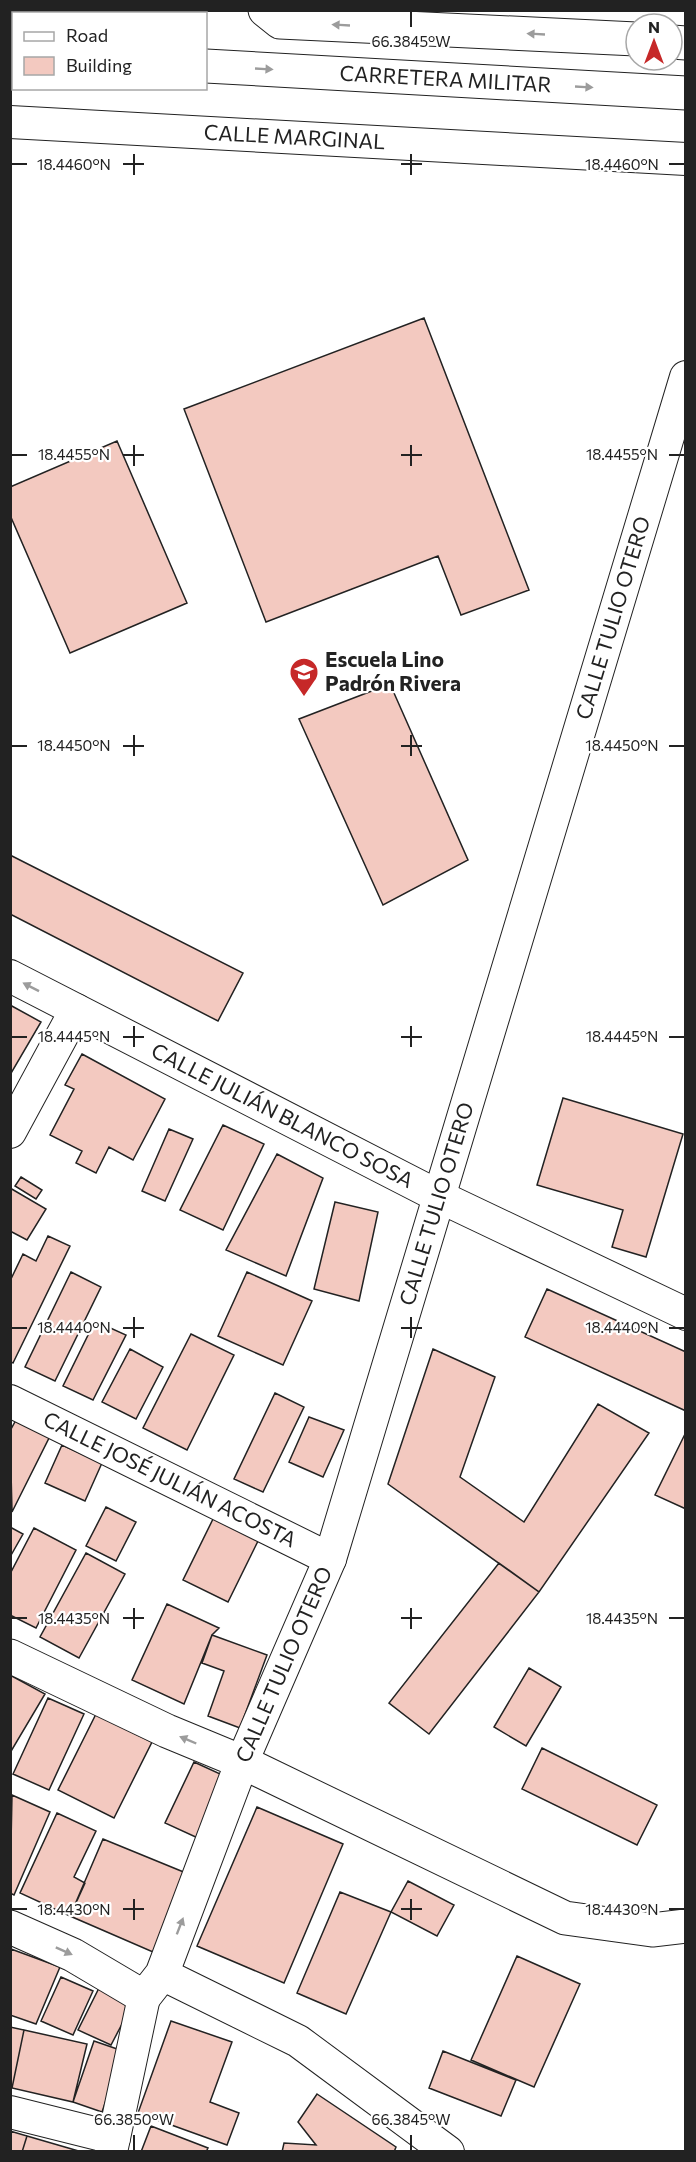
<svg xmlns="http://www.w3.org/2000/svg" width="696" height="2162" viewBox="0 0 696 2162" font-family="Commissioner,sans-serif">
	<rect width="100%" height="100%" fill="#fff"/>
	<path fill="#f3c9c0" stroke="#222" stroke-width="1.5" d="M424,318L529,590L461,615L438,556L266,622L184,409Z
		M117,441L187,603L70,653L10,515V487Z
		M390,684L468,860L383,905L299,719Z
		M10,855L243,973L218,1021L10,914Z
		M10,1005L41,1022L10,1075Z
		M82,1054L165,1099L133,1160L109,1147L96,1173L76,1163L82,1151L50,1135L74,1089L65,1085Z
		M563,1098L683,1134L646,1257L612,1247L623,1210L537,1185Z
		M223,1125L264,1144L223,1230L180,1210Z
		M169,1129L193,1139L165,1201L142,1191Z
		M277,1154L323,1178L286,1276L226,1250Z
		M21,1177L42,1190L36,1199L15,1186Z
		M10,1188L46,1209L27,1240L10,1231Z
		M335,1202L378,1212L359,1301L314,1289Z
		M48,1236L70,1246L13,1363L10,1361V1281L23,1254L36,1261Z
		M71,1272L101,1287L55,1381L25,1367Z
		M247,1272L312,1301L283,1365L218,1336Z
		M547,1289L686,1352V1411L525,1337Z
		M95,1321L126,1335L93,1400L63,1386Z
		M191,1334L234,1355L187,1450L143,1428Z
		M130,1349L163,1367L136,1419L102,1402Z
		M433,1349L495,1377L460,1477L524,1522L598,1404L649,1433L539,1592L388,1484Z
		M275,1393L304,1407L263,1492L234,1479Z
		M309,1417L344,1430L323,1477L289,1462Z
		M16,1420L50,1436L12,1512L10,1431Z
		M686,1432V1509L655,1495Z
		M62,1445L102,1463L85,1501L45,1483Z
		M106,1507L136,1522L116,1561L86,1546Z
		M214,1517L259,1539L228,1602L183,1580Z
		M10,1527L23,1534L10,1557Z
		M34,1528L76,1550L36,1628L10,1615V1574Z
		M86,1553L125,1574L79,1658L40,1637Z
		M499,1563L539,1592L429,1734L389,1703Z
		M167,1604L219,1628L212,1635L184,1704L132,1680Z
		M212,1635L267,1655L240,1728L208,1716L224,1671L202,1663Z
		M529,1668L561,1687L526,1746L494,1727Z
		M10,1675L45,1694L10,1753Z
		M48,1698L84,1714L49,1790L13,1774Z
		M96,1714L152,1742L114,1818L58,1790Z
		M542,1748L657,1805L637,1845L522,1789Z
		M194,1762L229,1778L200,1839L165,1823Z
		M12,1795L50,1812L14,1895L10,1893Z
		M257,1807L343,1844L284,1983L197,1946Z
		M57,1813L96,1831L74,1877L85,1883L70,1916L20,1893Z
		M103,1839L186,1873L153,1952L70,1916Z
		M408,1881L454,1905L437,1936L391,1912Z
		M340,1892L391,1912L346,2014L297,1993Z
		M11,1949L60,1967L36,2024L10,2015Z
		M517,1956L580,1984L534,2087L471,2060Z
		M61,1977L93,1991L73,2035L41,2021Z
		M99,1988L132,2005L111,2045L78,2030Z
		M171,2021L232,2042L210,2102L239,2113L227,2145L138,2113Z
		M10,2027L24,2030L12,2088H10Z
		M24,2030L87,2044L73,2102L12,2088Z
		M94,2041L123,2051L102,2112L73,2102Z
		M443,2051L516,2080L501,2116L429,2088Z
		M317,2094L396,2147L394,2152H282L284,2143L316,2145L298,2122Z
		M151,2126L208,2148L206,2152H141Z
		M10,2131L27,2136L22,2152H10Z
		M27,2136L82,2152H22Z"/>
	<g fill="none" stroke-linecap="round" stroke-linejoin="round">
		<g stroke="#222" stroke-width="34">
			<g id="minor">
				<path id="s1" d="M10,122L686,159"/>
				<path id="s2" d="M10,976L438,1196L686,1314"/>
				<path d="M10,1132L76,1010"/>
				<path id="s3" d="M10,1401L330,1559"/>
				<path id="s4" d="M242,1762L330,1559L686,377"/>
				<path d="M162,1974L298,2041L448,2152"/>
				<path d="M10,2112L114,2138"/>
				<path d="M111,2152L144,1997"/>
			</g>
		</g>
		<g stroke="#222" stroke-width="35">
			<path id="tertiary" d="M10,1656L167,1731L242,1762L565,1918L652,1930L686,1926
				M10,1927L73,1955L144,1997L162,1974L242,1762"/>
		</g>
		<g stroke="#222" stroke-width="35">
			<g id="secondary">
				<path d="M265,10L280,22L636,39"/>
				<path d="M672,42L686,43"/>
				<path d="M10,55L14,56"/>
				<path id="s5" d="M206,66L686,93"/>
			</g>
		</g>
		<use href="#minor" stroke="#fff" stroke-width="32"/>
		<use href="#tertiary" stroke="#fff" stroke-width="33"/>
		<use href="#secondary" stroke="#fff" stroke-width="33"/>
	</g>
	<defs><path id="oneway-solid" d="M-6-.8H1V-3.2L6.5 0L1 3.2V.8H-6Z" transform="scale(1.5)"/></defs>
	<g fill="#9c9c9c">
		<use href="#oneway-solid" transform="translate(341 25) rotate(-177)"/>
		<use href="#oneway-solid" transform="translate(536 34) rotate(-177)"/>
		<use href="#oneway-solid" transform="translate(264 69) rotate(3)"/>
		<use href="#oneway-solid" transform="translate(584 87) rotate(3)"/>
		<use href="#oneway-solid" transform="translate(31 987) rotate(-153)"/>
		<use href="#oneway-solid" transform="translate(188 1740) rotate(-157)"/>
		<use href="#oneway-solid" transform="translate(180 1926) rotate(-69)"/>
		<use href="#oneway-solid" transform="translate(64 1951) rotate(24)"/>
	</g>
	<path fill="none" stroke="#222" stroke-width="2" d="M411,12V27M134,154V175M411,154V175M12,164H27M123,164H144M401,164H422M669,164H684M134,445V466M411,445V466M12,455H27M123,455H144M401,455H422M669,455H684M134,735V756M411,735V756M12,746H27M123,746H144M401,746H422M669,746H684M134,1026V1047M411,1026V1047M12,1037H27M123,1037H144M401,1037H422M669,1037H684M134,1317V1338M411,1317V1338M12,1328H27M123,1328H144M401,1328H422M669,1328H684M134,1608V1629M411,1608V1629M12,1618H27M123,1618H144M401,1618H422M669,1618H684M134,1899V1920M411,1899V1920M12,1909H27M123,1909H144M401,1909H422M669,1909H684M134,2135V2150M411,2135V2150"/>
	<defs>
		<g id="school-pin" transform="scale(1.5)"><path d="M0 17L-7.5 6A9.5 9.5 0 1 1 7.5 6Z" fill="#c62828" stroke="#fff"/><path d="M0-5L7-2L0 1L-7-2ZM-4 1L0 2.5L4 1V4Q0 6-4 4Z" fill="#fff"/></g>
	</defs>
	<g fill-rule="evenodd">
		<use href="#school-pin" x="304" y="672"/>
	</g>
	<g text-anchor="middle" stroke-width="4.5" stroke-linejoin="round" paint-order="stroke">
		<g font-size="21" fill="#222" stroke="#fff">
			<text dy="7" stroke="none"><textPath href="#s5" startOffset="240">CARRETERA MILITAR</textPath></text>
			<text dy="7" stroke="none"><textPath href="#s1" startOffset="285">CALLE MARGINAL</textPath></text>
			<text dy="7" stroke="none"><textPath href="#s4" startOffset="1204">CALLE TULIO OTERO</textPath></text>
			<text dy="7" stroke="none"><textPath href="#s2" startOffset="306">CALLE JULIÁN BLANCO SOSA</textPath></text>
			<text dy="7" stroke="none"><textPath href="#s4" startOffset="592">CALLE TULIO OTERO</textPath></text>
			<text dy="7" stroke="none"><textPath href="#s3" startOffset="178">CALLE JOSÉ JULIÁN ACOSTA</textPath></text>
			<text dy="7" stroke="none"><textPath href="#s4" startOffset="106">CALLE TULIO OTERO</textPath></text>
		</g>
		<g font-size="21" font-weight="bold" fill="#222" stroke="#fff" text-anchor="start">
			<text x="325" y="667">Escuela Lino<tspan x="325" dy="24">Padrón Rivera</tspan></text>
		</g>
	</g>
	<g font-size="15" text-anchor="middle" fill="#222" stroke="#fff" stroke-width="4.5" stroke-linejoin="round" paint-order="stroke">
		<text x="411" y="47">66.3845°W</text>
		<text x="74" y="170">18.4460°N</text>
		<text x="622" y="170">18.4460°N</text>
		<text x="74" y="460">18.4455°N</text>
		<text x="622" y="460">18.4455°N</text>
		<text x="74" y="751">18.4450°N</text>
		<text x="622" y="751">18.4450°N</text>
		<text x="74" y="1042">18.4445°N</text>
		<text x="622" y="1042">18.4445°N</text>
		<text x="74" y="1333">18.4440°N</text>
		<text x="622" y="1333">18.4440°N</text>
		<text x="74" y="1624">18.4435°N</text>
		<text x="622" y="1624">18.4435°N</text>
		<text x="74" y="1915">18.4430°N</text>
		<text x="622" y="1915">18.4430°N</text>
		<text x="134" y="2125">66.3850°W</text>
		<text x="411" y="2125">66.3845°W</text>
	</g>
	<rect width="696" height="2162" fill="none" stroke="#222222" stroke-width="24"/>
	<rect x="12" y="12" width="195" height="78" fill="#ffffff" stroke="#a7a7a7" stroke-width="1.5"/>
	<rect x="24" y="32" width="30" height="9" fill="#ffffff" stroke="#a7a7a7" stroke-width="1.5"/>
	<text x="66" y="42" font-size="18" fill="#222222">Road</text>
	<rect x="24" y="57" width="30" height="18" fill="#f3c9c0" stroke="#a7a7a7" stroke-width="1.5"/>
	<text x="66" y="72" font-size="18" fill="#222222">Building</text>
	<g transform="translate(654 42)"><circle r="28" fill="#ffffff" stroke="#a7a7a7" stroke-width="1.5"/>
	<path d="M0-4.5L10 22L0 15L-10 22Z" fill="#c62828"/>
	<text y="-9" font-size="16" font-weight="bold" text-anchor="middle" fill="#222222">N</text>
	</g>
</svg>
